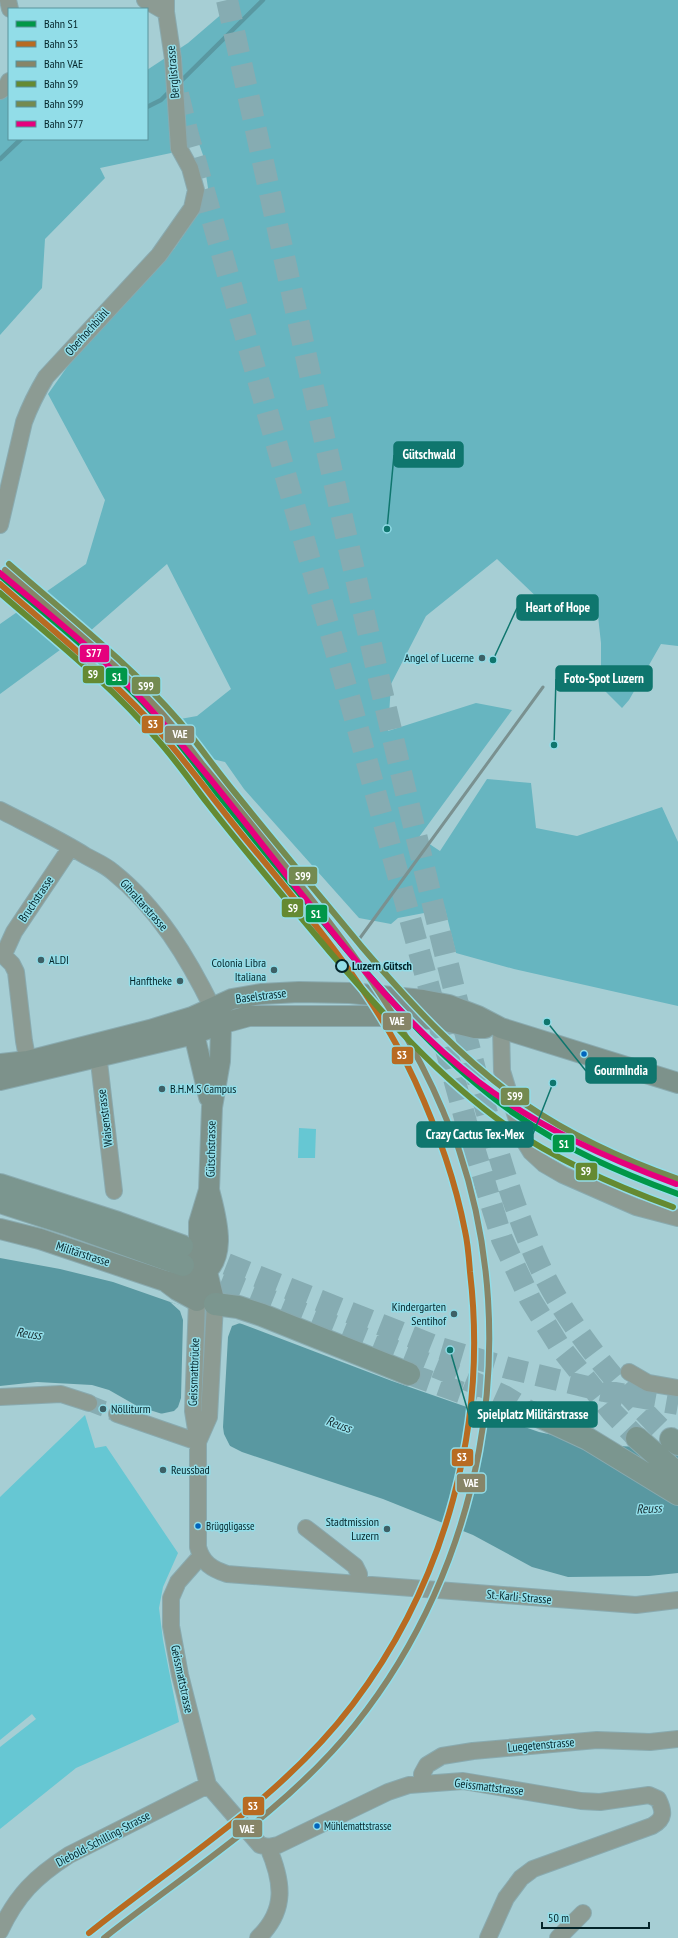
<svg xmlns="http://www.w3.org/2000/svg" width="678" height="1938" viewBox="0 0 678 1938" font-family="'PT Sans Narrow',sans-serif">
	<rect width="100%" height="100%" fill="#a6ced4"/>
	<path fill="#66c7d3" d="M299,1128L316,1129L315,1158H298Z
		M85,1415L95,1448L106,1446L178,1553L163,1587L159,1608L163,1640L179,1722L76,1768L0,1829V1747L36,1719L32,1714L0,1740V1497Z"/>
	<path fill="#67b5c0" d="M238,0H678V646L661,644L629,700L622,708L601,687V643L598,616L546,606L497,559L426,616L391,684L388,731L476,703L512,710L419,837L440,851L487,779L531,783L536,828L577,836L662,807L678,842V1006L514,969L456,953L445,909L398,918L391,924L359,918L244,789L225,762L195,755L169,721L197,716L231,689L167,564L89,632L64,647L0,694V624L86,564L105,500L48,394L108,309L128,297L174,249L193,221L205,205L208,188L203,155L198,141L183,143L171,153L100,168L105,178L45,239L42,288L0,335V91L9,81V139H147V70L188,43Z"/>
	<path fill="#5998a1" d="M0,1258L60,1269L113,1282L196,1311L242,1324L392,1381L539,1432L599,1445L678,1449V1573L649,1576L568,1577L532,1567L473,1535L383,1499L242,1452L175,1418L137,1406L109,1390L92,1385L37,1382L0,1386Z"/>
	<path fill="#a6ced4" d="M170,1302L240,1323L232,1326L228,1337L223,1427L224,1434L231,1448L171,1418L160,1414L174,1411L178,1407L181,1398L183,1320L180,1311Z
		M472,1407L485,1411L479,1457L460,1533L448,1528L467,1457Z"/>
	<g fill="none" stroke-linecap="round" stroke-linejoin="round">
		<path stroke="#5998a1" stroke-width="4.5" d="M179,83L263,0
			M147,107L161,100L170,91
			M0,159L21,139"/>
		<path stroke="#86acb2" stroke-width="16" stroke-dasharray="16 8" stroke-linecap="butt" d="M89,1403L117,1414"/>
		<path stroke="#86acb2" stroke-width="22" stroke-dasharray="22 11" stroke-linecap="butt" d="M227,0C290,281 350,563 418,843C438,925 458,1007 480,1088C497,1149 514,1212 541,1269C571,1331 622,1391 671,1439
			M178,94L188,135L351,704L466,1122L502,1239L530,1299L560,1347L612,1412L637,1438
			M196,1252L440,1348L508,1368L604,1391L678,1404
			M191,1268L475,1383L504,1396L532,1413
			M409,1374L477,1398"/>
		<g stroke="#89aaaf" stroke-width="18">
			<path id="minor" d="M8,0L10,9
				M145,0L166,12
				M166,0V12L173,59
				M0,91L6,87L9,81
				M0,525L24,422C30,406 37,392 46,377L159,255L192,208L196,190L190,168L179,148
				M0,810C29,825 59,839 86,856C95,861 105,865 113,872C158,908 188,958 213,1009
				M0,952L12,964L16,972L24,1041L30,1073
				M4,954L14,932L71,847
				M501,1028L502,1071L523,1139L531,1152L544,1164L563,1175L636,1207L678,1218
				M97,1045L114,1191
				M197,1301L193,1411L198,1442V1547C202,1563 212,1569 227,1574L636,1605L678,1600
				M629,1372L648,1383L678,1388
				M0,1397L61,1394L89,1403
				M117,1414L198,1442
				M198,1442L209,1417L215,1304
				M306,1528L355,1566L359,1574V1584
				M200,1557L178,1582L171,1598V1626L180,1675L208,1785L260,1845L268,1847L278,1845L388,1792L409,1785L463,1781L581,1801L600,1802L649,1795L658,1799C664,1811 665,1819 652,1826L533,1869L521,1878L506,1898L488,1938
				M422,1783V1774L427,1765L442,1756L473,1751L597,1740L650,1742L678,1739
				M0,1931C17,1895 35,1877 69,1855L208,1785
				M258,1938C287,1910 283,1882 268,1847
				M558,1938L583,1913"/>
		</g>
		<g stroke="#89aaaf" stroke-width="22">
			<path id="major" d="M197,1022L194,1034L209,1097
				M0,1064L28,1061L150,1030L192,1017L232,999L261,994L299,992L350,993L423,1000L449,1005L478,1016L501,1028L678,1083
				M0,1080L194,1034L220,1024L249,1016H394L442,1020L475,1028H485
				M0,1229L40,1239L165,1281C177,1284 186,1283 197,1278C230,1261 216,1218 209,1190
				M204,1260L215,1304
				M165,1281L177,1290L197,1301L195,1264L199,1244V1223L209,1190L212,1107L220,1061L221,1027L216,1014"/>
		</g>
		<g stroke="#89aaaf" stroke-width="24">
			<path id="highway" d="M0,1185L118,1223L182,1246
				M0,1202L65,1223L183,1265
				M215,1304L238,1307L262,1315L409,1374
				M532,1413L588,1439L678,1494
				M637,1438L678,1474
				M671,1439L678,1444"/>
		</g>
		<use href="#minor" stroke="#8c9b93" stroke-width="16"/>
		<use href="#major" stroke="#7d928b" stroke-width="20"/>
		<use href="#highway" stroke="#7b968f" stroke-width="22"/>
		<path stroke="#7a9190" stroke-width="3" d="M360,938L543,687"/>
		<g stroke="#89aaaf" stroke-width="18" stroke-linecap="butt">
			<path id="minor-bridge" d="M173,59L179,148"/>
		</g>
		<use href="#minor-bridge" stroke="#8c9b93" stroke-width="16"/>
		<g stroke="#92dde8" stroke-width="9">
			<path id="rail-1" d="M0,575C58,625 118,672 168,730C185,750 201,772 217,793C256,842 296,890 336,937C390,1001 446,1065 515,1114C565,1149 621,1173 678,1194"/>
		</g>
		<g stroke="#92dde8" stroke-width="9">
			<path id="rail-2" d="M0,584C50,628 102,670 148,719C182,755 211,797 243,836C305,911 374,992 415,1081C437,1129 455,1179 465,1231C468,1244 469,1259 470,1272C488,1425 446,1581 353,1704C282,1798 180,1860 89,1933"/>
		</g>
		<g stroke="#92dde8" stroke-width="9">
			<path id="rail-3" d="M5,570C58,616 113,660 161,712C176,729 189,747 203,765C228,795 253,826 278,857C342,936 403,1016 443,1111C448,1124 455,1137 459,1150C524,1344 482,1566 355,1725C286,1811 190,1870 104,1938"/>
		</g>
		<g stroke="#92dde8" stroke-width="9">
			<path id="rail-4" d="M0,593C54,640 110,684 156,738C175,759 191,782 208,804C247,854 288,902 329,951C383,1014 438,1077 507,1126C558,1161 615,1186 673,1207"/>
		</g>
		<g stroke="#92dde8" stroke-width="9">
			<path id="rail-5" d="M9,564C67,615 129,663 179,721C199,745 216,770 236,794C277,845 320,896 362,947C411,1004 463,1061 525,1104C572,1136 624,1160 678,1179"/>
		</g>
		<g stroke="#92dde8" stroke-width="9">
			<path id="rail-6" d="M0,573C50,615 101,655 145,703C211,775 268,854 330,929C375,985 422,1038 479,1082C538,1127 606,1158 676,1184"/>
		</g>
		<use href="#rail-1" stroke="#019748" stroke-width="6"/>
		<use href="#rail-2" stroke="#b86b22" stroke-width="6"/>
		<use href="#rail-3" stroke="#878568" stroke-width="6"/>
		<use href="#rail-4" stroke="#658a32" stroke-width="6"/>
		<use href="#rail-5" stroke="#748a50" stroke-width="6"/>
		<use href="#rail-6" stroke="#e5007d" stroke-width="6"/>
	</g>
	<g fill="#3d6066" stroke="#92dde8" stroke-width="1.5">
		<circle cx="482" cy="658" r="4"/>
		<circle cx="41" cy="960" r="4"/>
		<circle cx="274" cy="970" r="4"/>
		<circle cx="180" cy="981" r="4"/>
		<circle cx="162" cy="1089" r="4"/>
		<circle cx="454" cy="1314" r="4"/>
		<circle cx="103" cy="1409" r="4"/>
		<circle cx="163" cy="1470" r="4"/>
		<circle cx="387" cy="1529" r="4"/>
	</g>
	<circle fill="#92dde8" stroke="#04252a" stroke-width="2" cx="342" cy="966" r="6"/>
	<g fill="#0065bd" stroke="#92dde8" stroke-width="1.5">
		<circle cx="584" cy="1054" r="3.5"/>
		<circle cx="198" cy="1526" r="3.5"/>
		<circle cx="317" cy="1826" r="3.5"/>
	</g>
	<g text-anchor="middle" stroke-width="3" stroke-linejoin="round" paint-order="stroke">
		<g font-size="11" fill="#04252a" stroke="#92dde8" text-anchor="start">
			<text x="206" y="1530">Brüggligasse</text>
			<text x="324" y="1830">Mühlemattstrasse</text>
		</g>
		<g font-size="12" fill="#04252a" stroke="#92dde8">
			<text transform="translate(173 72) rotate(-95)" y="4">Berglistrasse</text>
			<text transform="translate(87 332) rotate(-48)" y="4">Oberhochbühl</text>
			<text transform="translate(36 899) rotate(-56)" y="4">Bruchstrasse</text>
			<text transform="translate(144 905) rotate(48)" y="4">Gibraltarstrasse</text>
			<text transform="translate(261 996) rotate(-7)" y="4">Baselstrasse</text>
			<text transform="translate(105 1118) rotate(-97)" y="4">Waisenstrasse</text>
			<text transform="translate(211 1149) rotate(-89)" y="4">Gütschstrasse</text>
			<text transform="translate(83 1254) rotate(18)" y="4">Militärstrasse</text>
			<text transform="translate(194 1372) rotate(-88)" y="4">Geissmattbrücke</text>
			<text transform="translate(519 1597) rotate(5)" y="4">St.-Karli-Strasse</text>
			<text transform="translate(182 1679) rotate(78)" y="4">Geissmattstrasse</text>
			<text transform="translate(541 1745) rotate(-5)" y="4">Luegetenstrasse</text>
			<text transform="translate(489 1787) rotate(7)" y="4">Geissmattstrasse</text>
			<text transform="translate(103 1839) rotate(-28)" y="4">Diebold-Schilling-Strasse</text>
		</g>
		<g font-size="12" fill="#04252a" stroke="#92dde8" text-anchor="end">
			<text x="474" y="662">Angel of Lucerne</text>
			<text x="49" y="964" text-anchor="start">ALDI</text>
			<text x="266" y="967">Colonia Libra<tspan x="266" dy="14">Italiana</tspan></text>
			<text x="172" y="985">Hanftheke</text>
			<text x="170" y="1093" text-anchor="start">B.H.M.S Campus</text>
			<text x="446" y="1311">Kindergarten<tspan x="446" dy="14">Sentihof</tspan></text>
			<text x="111" y="1413" text-anchor="start">Nölliturm</text>
			<text x="171" y="1474" text-anchor="start">Reussbad</text>
			<text x="379" y="1526">Stadtmission<tspan x="379" dy="14">Luzern</tspan></text>
		</g>
		<g font-size="12" font-weight="bold" fill="#04252a" stroke="#92dde8" text-anchor="start">
			<text x="352" y="970">Luzern Gütsch</text>
		</g>
		<g font-size="13" font-style="italic" fill="#193135" stroke="#92dde8">
			<text transform="translate(29 1333) rotate(8)" y="5">Reuss</text>
			<text transform="translate(339 1424) rotate(20)" y="5">Reuss</text>
			<text transform="translate(649 1508) rotate(-3)" y="5">Reuss</text>
		</g>
	</g>
	<path fill="none" stroke="#0f766e" stroke-width="1.5" d="M387 529L394 455M493 660L517 608M554 745L556 679M547 1022L586 1071M553 1083L533 1134M450 1350L469 1415"/>
	<g fill="#0f766e" stroke="#92dde8" stroke-width="1.5">
		<circle cx="387" cy="529" r="4"/>
		<circle cx="493" cy="660" r="4"/>
		<circle cx="554" cy="745" r="4"/>
		<circle cx="547" cy="1022" r="4"/>
		<circle cx="553" cy="1083" r="4"/>
		<circle cx="450" cy="1350" r="4"/>
	</g>
	<g fill="#0f766e" stroke="#0f766e" stroke-width="1.5">
		<rect x="394" y="442" width="69" height="25" rx="4"/>
		<rect x="517" y="595" width="81" height="25" rx="4"/>
		<rect x="556" y="666" width="96" height="25" rx="4"/>
		<rect x="586" y="1058" width="70" height="25" rx="4"/>
		<rect x="417" y="1122" width="116" height="25" rx="4"/>
		<rect x="469" y="1402" width="128" height="25" rx="4"/>
	</g>
	<g font-size="13" text-anchor="middle" font-weight="bold" fill="#fff">
		<text x="429" y="459">Gütschwald</text>
		<text x="558" y="612">Heart of Hope</text>
		<text x="604" y="683">Foto-Spot Luzern</text>
		<text x="621" y="1075">GourmIndia</text>
		<text x="475" y="1139">Crazy Cactus Tex-Mex</text>
		<text x="533" y="1419">Spielplatz Militärstrasse</text>
	</g>
	<g stroke="#92dde8" stroke-width="1.5">
		<rect x="79" y="644" width="31" height="19" rx="4" fill="#e5007d"/>
		<rect x="82" y="665" width="23" height="19" rx="4" fill="#658a32"/>
		<rect x="105" y="667" width="23" height="19" rx="4" fill="#019748"/>
		<rect x="131" y="676" width="30" height="19" rx="4" fill="#748a50"/>
		<rect x="141" y="715" width="23" height="19" rx="4" fill="#b86b22"/>
		<rect x="164" y="725" width="31" height="19" rx="4" fill="#878568"/>
		<rect x="288" y="866" width="30" height="19" rx="4" fill="#748a50"/>
		<rect x="281" y="898" width="23" height="20" rx="4" fill="#658a32"/>
		<rect x="305" y="904" width="23" height="19" rx="4" fill="#019748"/>
		<rect x="382" y="1012" width="30" height="19" rx="4" fill="#878568"/>
		<rect x="391" y="1046" width="23" height="19" rx="4" fill="#b86b22"/>
		<rect x="500" y="1087" width="30" height="19" rx="4" fill="#748a50"/>
		<rect x="552" y="1134" width="23" height="19" rx="4" fill="#019748"/>
		<rect x="575" y="1162" width="23" height="19" rx="4" fill="#658a32"/>
		<rect x="451" y="1448" width="23" height="19" rx="4" fill="#b86b22"/>
		<rect x="456" y="1473" width="30" height="20" rx="4" fill="#878568"/>
		<rect x="242" y="1796" width="23" height="20" rx="4" fill="#b86b22"/>
		<rect x="232" y="1819" width="31" height="19" rx="4" fill="#878568"/>
	</g>
	<g font-size="11" text-anchor="middle" font-weight="bold" fill="#fff">
		<text x="94" y="657">S77</text>
		<text x="93" y="678">S9</text>
		<text x="117" y="681">S1</text>
		<text x="146" y="690">S99</text>
		<text x="153" y="728">S3</text>
		<text x="180" y="738">VAE</text>
		<text x="303" y="880">S99</text>
		<text x="293" y="912">S9</text>
		<text x="316" y="918">S1</text>
		<text x="397" y="1025">VAE</text>
		<text x="402" y="1059">S3</text>
		<text x="515" y="1100">S99</text>
		<text x="564" y="1148">S1</text>
		<text x="586" y="1175">S9</text>
		<text x="462" y="1461">S3</text>
		<text x="471" y="1487">VAE</text>
		<text x="253" y="1810">S3</text>
		<text x="247" y="1833">VAE</text>
	</g>
	<rect x="8" y="8" width="140" height="132" fill="#92dde8" stroke="#59939c"/>
	<rect x="16" y="21" width="20" height="6" fill="#019748" stroke="#59939c"/>
	<text x="44" y="28" font-size="12" fill="#04252a">Bahn S1</text>
	<rect x="16" y="41" width="20" height="6" fill="#b86b22" stroke="#59939c"/>
	<text x="44" y="48" font-size="12" fill="#04252a">Bahn S3</text>
	<rect x="16" y="61" width="20" height="6" fill="#878568" stroke="#59939c"/>
	<text x="44" y="68" font-size="12" fill="#04252a">Bahn VAE</text>
	<rect x="16" y="81" width="20" height="6" fill="#658a32" stroke="#59939c"/>
	<text x="44" y="88" font-size="12" fill="#04252a">Bahn S9</text>
	<rect x="16" y="101" width="20" height="6" fill="#748a50" stroke="#59939c"/>
	<text x="44" y="108" font-size="12" fill="#04252a">Bahn S99</text>
	<rect x="16" y="121" width="20" height="6" fill="#e5007d" stroke="#59939c"/>
	<text x="44" y="128" font-size="12" fill="#04252a">Bahn S77</text>
	<path d="M542 1922v6h107v-6" fill="none" stroke="#04252a" stroke-width="2"/>
	<text x="548" y="1922" font-size="12" fill="#04252a" stroke="#92dde8" stroke-width="3" paint-order="stroke">50 m</text>
</svg>
